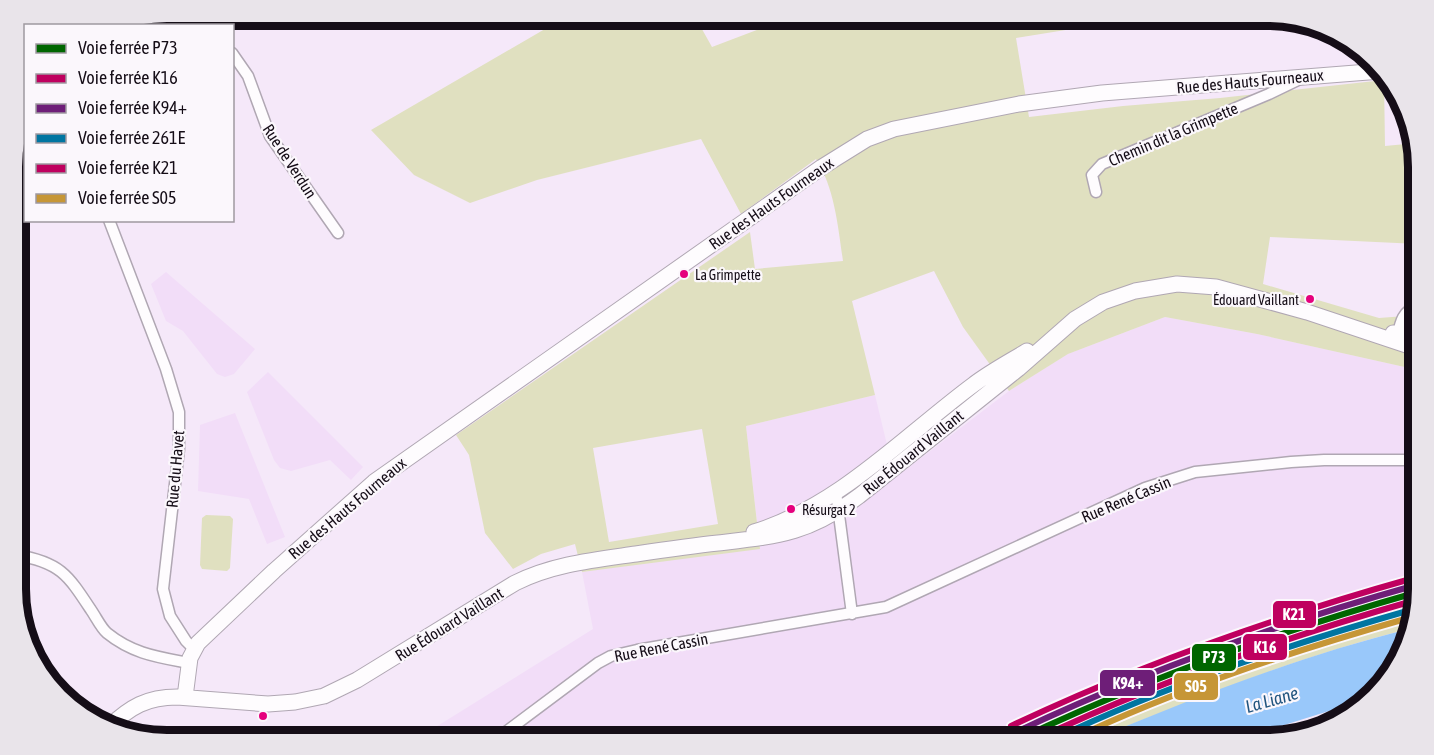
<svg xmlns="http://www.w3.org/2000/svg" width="1434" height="755" font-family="'Asap Condensed',sans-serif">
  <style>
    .built { fill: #f2ddf8 }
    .green { fill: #e0e0c0; fill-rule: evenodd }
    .water { fill: #99c8fa }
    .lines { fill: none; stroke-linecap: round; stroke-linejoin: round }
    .street-casing { stroke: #b0a7b3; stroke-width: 13 }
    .secondary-casing { stroke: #b0a7b3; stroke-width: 17 }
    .street { stroke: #fefcfe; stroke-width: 10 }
    .secondary { stroke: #fefcfe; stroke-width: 15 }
    .rail-1-casing { stroke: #fbf7fc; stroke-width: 10 }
    .rail-2-casing { stroke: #fbf7fc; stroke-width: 10 }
    .rail-3-casing { stroke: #fbf7fc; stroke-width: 10 }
    .rail-4-casing { stroke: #fbf7fc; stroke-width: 10 }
    .rail-5-casing { stroke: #fbf7fc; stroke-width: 10 }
    .rail-6-casing { stroke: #fbf7fc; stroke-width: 10 }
    .rail-1 { stroke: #060; stroke-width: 6 }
    .rail-2 { stroke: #bf005f; stroke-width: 6 }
    .rail-3 { stroke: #6e1e78; stroke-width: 6 }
    .rail-4 { stroke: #0075a1; stroke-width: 6 }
    .rail-5 { stroke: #bf005f; stroke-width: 6 }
    .rail-6 { stroke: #c69636; stroke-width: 6 }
    .bus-dot { fill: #e5007d; stroke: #fbf7fc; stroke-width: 2 }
    .labels { text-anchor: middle; stroke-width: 4.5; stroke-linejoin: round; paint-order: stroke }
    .bus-label { font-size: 14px; fill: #150d17; stroke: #fbf7fc; text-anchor: start }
    .street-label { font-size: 16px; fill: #150d17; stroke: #fbf7fc }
    .water-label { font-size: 18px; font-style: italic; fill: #22557f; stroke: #fbf7fc }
    .rim { fill: none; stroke: #150d17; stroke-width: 8 }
    .line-badge { stroke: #fbf7fc; stroke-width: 2 }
    .badge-label { font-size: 16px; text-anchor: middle; font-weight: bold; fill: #fff }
  </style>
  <rect width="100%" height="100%" fill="#f5e8f9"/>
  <!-- built -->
  <path class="built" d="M166 272 255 349 234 374 225 377 217 374 183 331 166 321 151 284Z
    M1165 317 1257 334 1418 370 1419 589 1411 622 1336 642 1215 681 1080 740H415L593 629 582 572 760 548 746 426 875 395 895 478 1009 391 1068 354Z
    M268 372 363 467 351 480 330 460 291 471 280 468 274 460 247 392Z
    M235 413 285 537 267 544 249 499 198 491 200 425Z"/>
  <!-- green -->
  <path class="green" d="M569 15H694L712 47 796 15H1142L1140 18 1016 38 1029 117 1123 106 1220 98 1384 80 1385 146 1416 143 1418 147V244L1270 237 1263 284 1379 318 1418 315V370L1257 334 1165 317 1068 354 1009 391 963 327 934 271 852 301 875 395 746 426 760 549 582 572 575 544 541 554 513 569 485 533 469 455 456 435 750 232 755 269 843 261C838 227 835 189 816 159L741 214 701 139 537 180 470 203 414 175 371 130ZM702 429 718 524 609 542 593 448Z
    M206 515 230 516 233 519 230 568 227 571 202 569 200 565 202 518Z
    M1411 622 1409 629C1300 656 1197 698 1092 740H1080L1215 681 1336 642Z"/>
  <!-- water -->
  <path class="water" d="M1409 629 1403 656 1364 700 1237 740H1092C1196 697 1300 656 1409 629Z"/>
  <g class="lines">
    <defs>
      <path id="street" d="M206 15 214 26
        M232 53 248 76 270 136 338 233
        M1096 192 1092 175 1102 164 1269 94 1298 80
        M109 220 166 369 179 412V449L163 589 170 616 186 641 194 649
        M1397 338C1400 324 1402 310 1418 306
        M836 492 852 614
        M16 555C60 562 68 575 91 610 96 617 101 628 107 633 133 654 158 657 189 663
        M495 740 598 663 611 656 637 650 886 607 1145 488 1195 472 1291 462 1324 460H1419"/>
      <path id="secondary" d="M1393 333 1418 337
        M754 532C839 506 903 437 973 385 990 372 1009 362 1027 351
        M185 697 190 658 198 643 274 571 374 482 822 167 867 139 894 129 1019 104 1102 93 1381 71
        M109 727C130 707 147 697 177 697L268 704 295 702 324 696 357 680 515 583C553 564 594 560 636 554 663 550 690 546 718 543 779 536 808 534 859 496L1018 369 1075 319 1103 302 1135 291 1177 284 1216 287 1307 312 1418 349"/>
    </defs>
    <!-- street casing -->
    <use href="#street" class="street-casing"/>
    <!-- secondary casing -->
    <use href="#secondary" class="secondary-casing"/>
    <!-- street -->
    <use href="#street" class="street"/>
    <!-- secondary -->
    <use href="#secondary" class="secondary"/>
    <defs>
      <path id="rail-1" d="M1017 740C1147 678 1280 631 1418 592"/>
      <path id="rail-2" d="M1035 740C1158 681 1286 637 1416 600"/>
      <path id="rail-3" d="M1014 733C1144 671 1278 624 1416 585"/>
      <path id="rail-4" d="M1052 740C1169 684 1291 644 1414 609"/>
      <path id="rail-5" d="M1011 726C1141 664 1275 617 1414 578"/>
      <path id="rail-6" d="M1070 740C1179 688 1296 650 1412 617"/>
    </defs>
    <!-- rail-1 casing -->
    <use href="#rail-1" class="rail-1-casing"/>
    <!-- rail-2 casing -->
    <use href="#rail-2" class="rail-2-casing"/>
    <!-- rail-3 casing -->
    <use href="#rail-3" class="rail-3-casing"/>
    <!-- rail-4 casing -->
    <use href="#rail-4" class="rail-4-casing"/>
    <!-- rail-5 casing -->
    <use href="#rail-5" class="rail-5-casing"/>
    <!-- rail-6 casing -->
    <use href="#rail-6" class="rail-6-casing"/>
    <!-- rail-1 -->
    <use href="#rail-1" class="rail-1"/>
    <!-- rail-2 -->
    <use href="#rail-2" class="rail-2"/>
    <!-- rail-3 -->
    <use href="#rail-3" class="rail-3"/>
    <!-- rail-4 -->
    <use href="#rail-4" class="rail-4"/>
    <!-- rail-5 -->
    <use href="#rail-5" class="rail-5"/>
    <!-- rail-6 -->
    <use href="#rail-6" class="rail-6"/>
  </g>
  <!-- markers -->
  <g class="bus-dot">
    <circle cx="684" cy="274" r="5"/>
    <circle cx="1310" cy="299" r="5"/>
    <circle cx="791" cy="509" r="5"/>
    <circle cx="263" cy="716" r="5"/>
  </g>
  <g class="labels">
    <!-- bus labels -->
    <g class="bus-label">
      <text x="695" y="280">La Grimpette</text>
      <text x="1299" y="305" text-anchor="end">Édouard Vaillant</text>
      <text x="802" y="515">Résurgat 2</text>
    </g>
    <!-- street labels -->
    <g class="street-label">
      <text transform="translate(1250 81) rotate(-5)" y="6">Rue des Hauts Fourneaux</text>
      <text transform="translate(1173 134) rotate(-23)" y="6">Chemin dit la Grimpette</text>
      <text transform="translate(290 161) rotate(57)" y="6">Rue de Verdun</text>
      <text transform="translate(771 203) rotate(-35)" y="6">Rue des Hauts Fourneaux</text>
      <text transform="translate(913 452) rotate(-39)" y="6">Rue Édouard Vaillant</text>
      <text transform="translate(175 469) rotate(-85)" y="6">Rue du Havet</text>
      <text transform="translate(1126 499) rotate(-23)" y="6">Rue René Cassin</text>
      <text transform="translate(347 508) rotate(-40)" y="6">Rue des Hauts Fourneaux</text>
      <text transform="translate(449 624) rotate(-32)" y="6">Rue Édouard Vaillant</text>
      <text transform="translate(661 647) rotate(-11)" y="6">Rue René Cassin</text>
    </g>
    <!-- water labels -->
    <g class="water-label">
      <text transform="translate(1272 700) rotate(-16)" y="6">La Liane</text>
    </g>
  </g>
  <!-- crop -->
  <path d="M0 0H1434V755H0ZM167 26H1267A141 141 0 0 1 1408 167V589A141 141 0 0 1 1267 730H167A141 141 0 0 1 26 589V167A141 141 0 0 1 167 26Z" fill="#e9e4ea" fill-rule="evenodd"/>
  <path class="rim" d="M167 26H1267A141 141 0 0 1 1408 167V589A141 141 0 0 1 1267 730H167A141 141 0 0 1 26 589V167A141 141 0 0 1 167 26Z"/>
  <g class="line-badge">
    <rect x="1272" y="600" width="45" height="29" rx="6" fill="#bf005f"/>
    <rect x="1242" y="633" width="46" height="28" rx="6" fill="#bf005f"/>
    <rect x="1191" y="643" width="46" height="29" rx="6" fill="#060"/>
    <rect x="1099" y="669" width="57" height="28" rx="6" fill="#6e1e78"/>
    <rect x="1173" y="672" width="46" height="29" rx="6" fill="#c69636"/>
  </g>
  <g class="badge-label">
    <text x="1294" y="620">K21</text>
    <text x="1265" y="653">K16</text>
    <text x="1214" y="663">P73</text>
    <text x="1128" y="689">K94+</text>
    <text x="1196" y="692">S05</text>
  </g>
  <!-- legend -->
  <rect x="24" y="24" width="210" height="198" fill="#fbf7fc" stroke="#9f99a0" stroke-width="1.5"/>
  <rect x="36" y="44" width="30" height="9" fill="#006600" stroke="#9f99a0" stroke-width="1.5"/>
  <text x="78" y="54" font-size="18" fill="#150d17">Voie ferrée P73</text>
  <rect x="36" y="74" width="30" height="9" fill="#bf005f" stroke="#9f99a0" stroke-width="1.5"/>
  <text x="78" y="84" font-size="18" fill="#150d17">Voie ferrée K16</text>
  <rect x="36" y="104" width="30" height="9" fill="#6e1e78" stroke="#9f99a0" stroke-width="1.5"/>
  <text x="78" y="114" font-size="18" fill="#150d17">Voie ferrée K94+</text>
  <rect x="36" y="134" width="30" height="9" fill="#0075a1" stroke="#9f99a0" stroke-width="1.5"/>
  <text x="78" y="144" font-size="18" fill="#150d17">Voie ferrée 261E</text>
  <rect x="36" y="164" width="30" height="9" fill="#bf005f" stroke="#9f99a0" stroke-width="1.5"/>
  <text x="78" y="174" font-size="18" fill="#150d17">Voie ferrée K21</text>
  <rect x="36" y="194" width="30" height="9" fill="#c69636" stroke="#9f99a0" stroke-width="1.5"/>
  <text x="78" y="204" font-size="18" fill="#150d17">Voie ferrée S05</text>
</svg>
